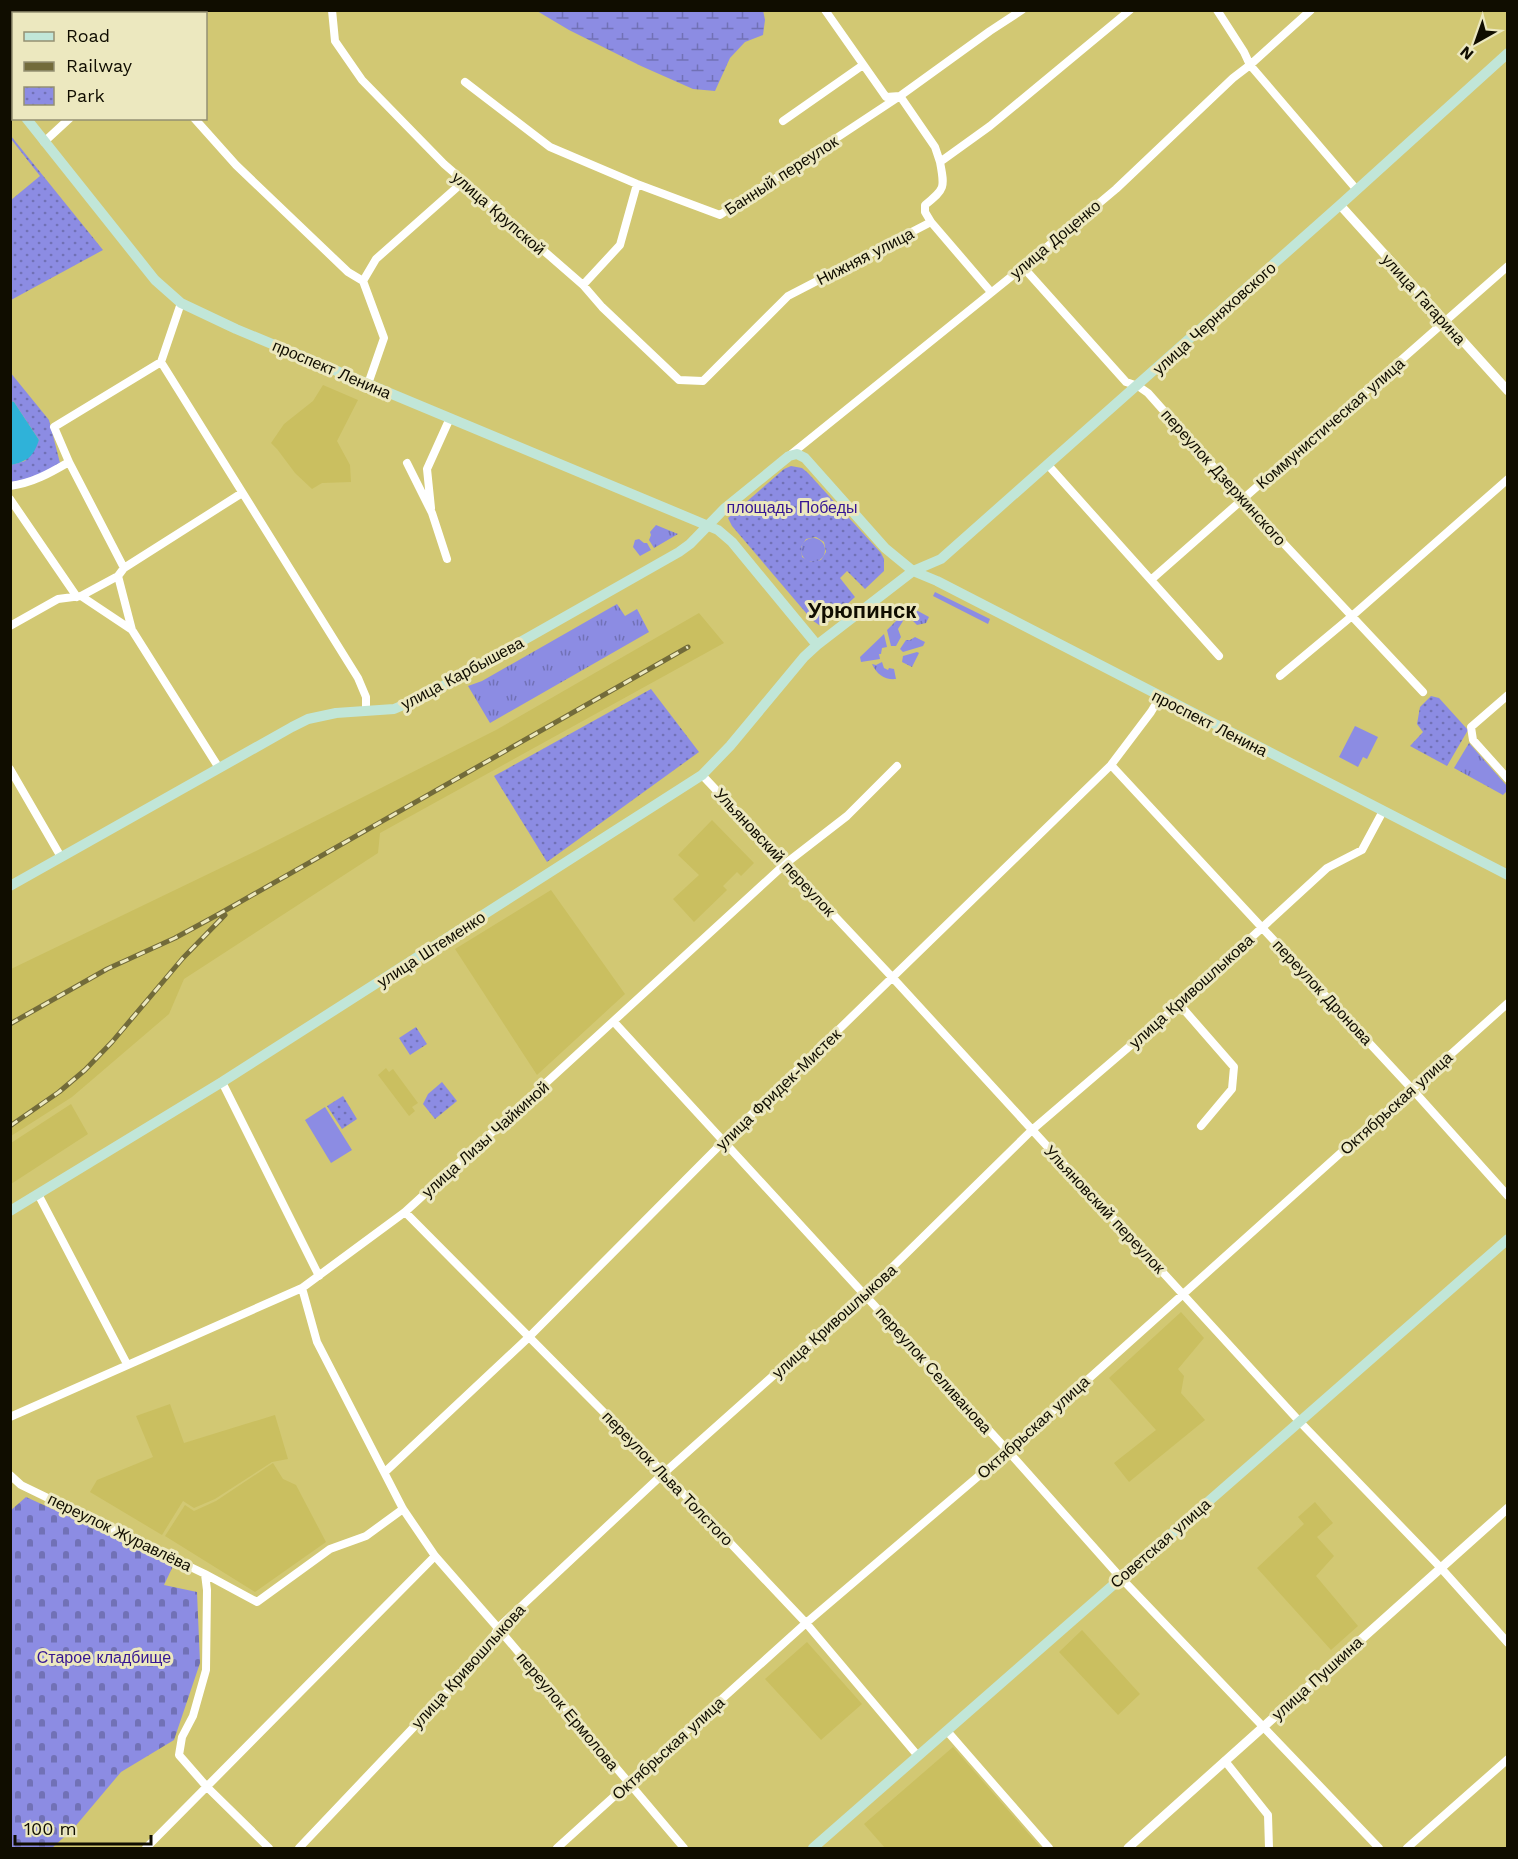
<svg xmlns="http://www.w3.org/2000/svg" width="1518" height="1859" font-family="'Work Sans',sans-serif">
  <style>
    .built { fill: #cabf60 }
    .grass { fill: url(#grass-tufts) }
    .wetland { fill: url(#wetland-marsh) }
    .cemetery { fill: url(#cemetery-stones) }
    .park { fill: url(#park-dots); fill-rule: evenodd }
    .garden { fill: #8c8ce3 }
    .water { fill: #2fb2d9 }
    .lines { fill: none; stroke-linecap: round; stroke-linejoin: round }
    .minor { stroke: #fff; stroke-width: 8 }
    .tertiary { stroke: #fff; stroke-width: 9 }
    .secondary { stroke: #c1e6d8; stroke-width: 10 }
    .rail-casing { stroke: #726b3a; stroke-width: 5 }
    .rail { stroke: #ece8bf; stroke-width: 3; stroke-dasharray: 9; stroke-linecap: butt }
    .labels { text-anchor: middle; stroke-width: 6; stroke-linejoin: round; paint-order: stroke }
    .street-label { font-size: 16px; fill: #100d00; stroke: #ece8bf }
    .park-label { font-size: 16px; fill: #351692; stroke: #ece8bf }
    .district-label { font-size: 22px; font-weight: bold; fill: #100d00; stroke: #ece8bf }
  </style>
  <defs>
    <pattern id="grass-tufts" width="24" height="20" patternUnits="userSpaceOnUse" patternTransform="scale(1.5)"><rect width="24" height="20" fill="#8c8ce3"/><path d="M3 7l-1-3M5 7V3M7 7l1-3M15 17l-1-3M17 17v-4M19 17l1-3" fill="none" stroke="#7171b6"/></pattern>
    <pattern id="wetland-marsh" width="20" height="14" patternUnits="userSpaceOnUse" patternTransform="scale(1.5)"><rect width="20" height="14" fill="#8c8ce3"/><path d="M1 5h8M5 5V1M11 12h8M15 12V8" fill="none" stroke="#7171b6"/></pattern>
    <pattern id="cemetery-stones" width="16" height="16" patternUnits="userSpaceOnUse" patternTransform="scale(1.5)"><rect width="16" height="16" fill="#8c8ce3"/><path d="M2 7V4a2 2 0 0 1 4 0v3zM10 15v-3a2 2 0 0 1 4 0v3z" fill="#7171b6"/></pattern>
    <pattern id="park-dots" width="8" height="8" patternUnits="userSpaceOnUse" patternTransform="scale(1.5)"><rect width="8" height="8" fill="#8c8ce3"/><path d="M2 2h.1M6 6h.1" fill="none" stroke="#7171b6" stroke-width="1.8" stroke-linecap="round"/></pattern>
  </defs>
  <rect width="100%" height="100%" fill="#d2c873"/>
  <!-- built -->
  <path class="built" d="M323 385 358 400 337 441 350 465 351 482 322 483 312 489 295 473 277 449 271 443 284 424 313 401Z
    M699 613 724 643 380 833 378 853 184 979 169 1014 72 1097 11 1136V969L258 850 496 730Z
    M712 820 754 863 741 876 737 872 723 886 727 890 694 922 673 899 699 875 678 855Z
    M551 890 625 994 537 1075 455 949Z
    M386 1068 389 1072 393 1069 418 1103 412 1107 415 1111 409 1116 378 1075Z
    M71 1104 88 1134 11 1184V1143Z
    M1181 1312 1204 1338 1178 1369 1184 1376 1181 1393 1205 1420 1129 1482 1114 1463 1156 1430 1109 1378Z
    M170 1404 184 1443 275 1415 288 1459 272 1462 215 1499 194 1508 183 1501 162 1535 90 1492 97 1480 153 1457 136 1416Z
    M273 1463 283 1479 296 1485 326 1542 255 1592 165 1536 185 1505 194 1511 216 1501Z
    M1315 1502 1333 1523 1317 1537 1334 1556 1316 1576 1358 1626 1331 1650 1257 1568 1304 1524 1298 1517Z
    M1082 1630 1140 1694 1118 1715 1059 1652Z
    M807 1642 862 1704 821 1740 765 1679Z
    M953 1747 1041 1848H885L864 1824Z"/>
  <!-- grass -->
  <path class="grass" d="M656 525 678 534 654 548 649 540 651 535 650 532Z
    M801 550a12 12 0 1 1 24 0a12 12 0 1 1-24 0Z
    M639 539 644 543H647L651 550 640 556 633 547 635 540Z
    M935 592 990 619 988 624 933 596Z
    M617 604 625 616 637 609 649 632 490 723 468 686 482 681Z
    M911 610 918 611 929 617 926 623 917 625 913 621 907 620 906 613Z
    M902 615 903 621 898 629 901 637 896 646H891L887 630Z
    M884 634 887 647 882 648 881 654H879L880 659 861 662 860 657Z
    M915 637 925 642 923 646 903 652 900 649 906 640H910Z
    M917 652 919 653 912 667 902 662 903 656Z
    M882 662 884 668 888 670 889 668 894 669 896 679C885 680 877 675 872 664L876 665Z
    M1469 743 1507 786V791L1503 795 1454 768Z"/>
  <!-- wetland -->
  <path class="wetland" d="M763 10 765 20 763 35 745 42 730 58 715 91 693 89 641 66 569 30 537 11Z"/>
  <!-- cemetery -->
  <path class="cemetery" d="M26 1497 174 1564 164 1585 197 1592 200 1663 174 1740 121 1772 73 1829 52 1848H11L10 1511Z"/>
  <!-- park -->
  <path class="park" d="M11 136 103 250 11 300V200L40 176 11 139Z
    M10 372 49 420 60 463C44 473 29 480 11 482V465L25 461 39 440 14 402 11 401Z
    M791 466 802 468 808 473 881 553 884 559V571L865 589 847 571 840 578 855 597 826 624 819 625 812 620 732 526 728 518 784 469ZM816 537 824 542 826 552 821 560 811 562 802 557 801 547 806 539Z
    M651 689 699 752 547 862 494 776Z
    M1431 696 1439 698 1468 730 1447 766 1410 746 1423 732 1417 724 1420 707Z
    M416 1027 427 1044 410 1055 399 1038Z
    M442 1082 457 1101 435 1119 423 1104 428 1094Z
    M343 1096 357 1119 342 1129 327 1106Z"/>
  <!-- garden -->
  <path class="garden" d="M1355 726 1378 737 1367 759 1363 757 1358 767 1339 757Z
    M325 1107 352 1150 331 1163 305 1120Z"/>
  <!-- water -->
  <path class="water" d="M11 401 14 402 39 440C33 457 28 461 11 465Z"/>
  <g class="lines">
    <!-- minor -->
    <path class="minor" d="M94 10 97 14
      M155 10 158 14
      M332 10 335 41 362 80 444 164 583 285 602 307 679 380 703 381 788 296 931 222 925 212V205C945 189 945 188 940 162L990 126 1130 10
      M825 10 886 97 900 96 935 147 940 162
      M1217 10 1244 52 1250 65 1357 190
      M465 82 550 147 637 184 720 215 900 96 990 31 1022 10
      M194 118 236 165 348 272 363 281
      M783 121 863 65
      M44 142 70 118
      M931 222 991 292
      M1023 267 1126 382 1138 386 1148 393 1242 499 1423 692
      M363 281 376 259 463 182
      M363 281 384 338 368 384
      M583 285 620 245 637 184
      M181 303 161 362 358 678 366 697V711
      M790 455 1023 267 1116 189 1233 78 1250 65 1311 10
      M69 462 124 568
      M407 463 432 513 447 559
      M1048 465 1219 656
      M10 486C33 483 50 473 69 462L54 427 161 362
      M10 499 77 597
      M431 508 427 469 450 418
      M118 576 132 630
      M1152 579 1508 266
      M81 596 132 630 219 768
      M10 626 58 599 81 596 118 576 124 568 242 493
      M1280 676 1352 616 1508 479
      M1508 695 1471 727 1473 740 1508 779
      M1111 765 1412 1089 1508 1196
      M10 769 61 857
      M702 775 892 977 1299 1421 1440 1567 1508 1643
      M1179 1004 1234 1067 1232 1089 1201 1126
      M614 1022 1008 1451 1121 1578 1379 1848
      M222 1082 319 1276
      M38 1194 127 1364
      M405 1212 664 1473 806 1623 918 1756
      M302 1288 317 1342 403 1509 435 1556 498 1628 684 1848
      M10 1417 302 1288 405 1212 785 864 847 816 897 766
      M385 1472 529 1337 724 1141 1111 765 1151 712 1160 697
      M10 1475 21 1485 205 1574 207 1590 206 1670 193 1716 182 1737 179 1755 207 1787 269 1848
      M205 1574 257 1602 330 1549 366 1536 403 1509
      M947 1731 1049 1848
      M1225 1761 1268 1815 1269 1848
      M146 1848 435 1556
      M299 1848 486 1651 498 1628 664 1473 865 1294 1032 1130 1179 1004 1327 868 1362 850 1383 811
      M557 1848 806 1623 1008 1451 1508 1003
      M1407 1848 1508 1759"/>
    <!-- tertiary -->
    <path class="tertiary" d="M1340 205 1508 391
      M1128 1848 1508 1508"/>
    <!-- secondary -->
    <path class="secondary" d="M10 99 14 103
      M26 118 155 280 181 303 236 329 718 530 732 542 817 645
      M10 886 292 727 308 719 336 713 394 709 427 695 679 552 690 544 724 509 789 456 797 454 805 458 885 548 913 571 937 581 1508 875
      M10 1211 222 1082 702 775 730 746 804 657 817 645 913 571 941 559 1340 205 1508 53
      M813 1848 1508 1239"/>
    <defs>
      <path id="rail" d="M10 1024 107 969 175 938 219 914 688 647
        M10 1126 59 1092 85 1070 112 1042 183 958 225 915"/>
    </defs>
    <!-- rail casing -->
    <use href="#rail" class="rail-casing"/>
    <!-- rail -->
    <use href="#rail" class="rail"/>
  </g>
  <g class="labels">
    <!-- street labels -->
    <g class="street-label">
      <text transform="translate(781 175) rotate(-33)" y="6">Банный переулок</text>
      <text transform="translate(499 213) rotate(41)" y="6">улица Крупской</text>
      <text transform="translate(1055 239) rotate(-40)" y="6">улица Доценко</text>
      <text transform="translate(865 256) rotate(-27)" y="6">Нижняя улица</text>
      <text transform="translate(1424 299) rotate(48)" y="6">улица Гагарина</text>
      <text transform="translate(1214 318) rotate(-42)" y="6">улица Черняховского</text>
      <text transform="translate(332 369) rotate(23)" y="6">проспект Ленина</text>
      <text transform="translate(1330 423) rotate(-41)" y="6">Коммунистическая улица</text>
      <text transform="translate(1224 477) rotate(48)" y="6">переулок Дзержинского</text>
      <text transform="translate(462 673) rotate(-28)" y="6">улица Карбышева</text>
      <text transform="translate(1210 723) rotate(27)" y="6">проспект Ленина</text>
      <text transform="translate(775 852) rotate(47)" y="6">Ульяновский переулок</text>
      <text transform="translate(431 949) rotate(-33)" y="6">улица Штеменко</text>
      <text transform="translate(1191 991) rotate(-42)" y="6">улица Кривошлыкова</text>
      <text transform="translate(1323 992) rotate(47)" y="6">переулок Дронова</text>
      <text transform="translate(778 1089) rotate(-44)" y="6">улица Фридек-Мистек</text>
      <text transform="translate(1396 1103) rotate(-42)" y="6">Октябрьская улица</text>
      <text transform="translate(485 1139) rotate(-42)" y="6">улица Лизы Чайкиной</text>
      <text transform="translate(1105 1209) rotate(47)" y="6">Ульяновский переулок</text>
      <text transform="translate(834 1321) rotate(-42)" y="6">улица Кривошлыкова</text>
      <text transform="translate(934 1370) rotate(48)" y="6">переулок Селиванова</text>
      <text transform="translate(1033 1427) rotate(-42)" y="6">Октябрьская улица</text>
      <text transform="translate(668 1478) rotate(46)" y="6">переулок Льва Толстого</text>
      <text transform="translate(120 1532) rotate(26)" y="6">переулок Журавлёва</text>
      <text transform="translate(1160 1543) rotate(-41)" y="6">Советская улица</text>
      <text transform="translate(468 1666) rotate(-48)" y="6">улица Кривошлыкова</text>
      <text transform="translate(1317 1678) rotate(-42)" y="6">улица Пушкина</text>
      <text transform="translate(568 1711) rotate(50)" y="6">переулок Ермолова</text>
      <text transform="translate(668 1748) rotate(-42)" y="6">Октябрьская улица</text>
    </g>
    <!-- park labels -->
    <g class="park-label">
      <text x="792" y="513">площадь Победы</text>
      <text x="104" y="1663">Старое кладбище</text>
    </g>
    <!-- district labels -->
    <g class="district-label">
      <text x="862" y="618">Урюпинск</text>
    </g>
  </g>
  <!-- border -->
  <rect width="1518" height="1859" fill="none" stroke="#100d00" stroke-width="24"/>
  <!-- legend -->
  <rect x="12" y="12" width="195" height="108" fill="#ece8bf" stroke="#949073" stroke-width="1.5"/>
  <rect x="24" y="32" width="30" height="9" fill="#c1e6d8" stroke="#949073" stroke-width="1.5"/>
  <text x="66" y="42" font-size="18" fill="#100d00">Road</text>
  <rect x="24" y="62" width="30" height="9" fill="#726b3a" stroke="#949073" stroke-width="1.5"/>
  <text x="66" y="72" font-size="18" fill="#100d00">Railway</text>
  <rect x="24" y="87" width="30" height="18" fill="url(#park-dots)" stroke="#949073" stroke-width="1.5"/>
  <text x="66" y="102" font-size="18" fill="#100d00">Park</text>
  <!-- north arrow -->
  <g transform="translate(1476 42) rotate(220)" stroke="#ece8bf" stroke-width="4.5" paint-order="stroke">
  <path d="M0-4.5L10 22L0 15L-10 22Z" fill="#100d00"/>
  <text y="-9" font-size="16" font-weight="bold" text-anchor="middle" fill="#100d00">N</text>
  </g>
  <!-- scale -->
  <path d="M15 1835v9h136v-9" fill="none" stroke="#100d00" stroke-width="3"/>
  <text x="24" y="1835" font-size="18" fill="#100d00" stroke="#ece8bf" stroke-width="4.5" paint-order="stroke">100 m</text>
</svg>
